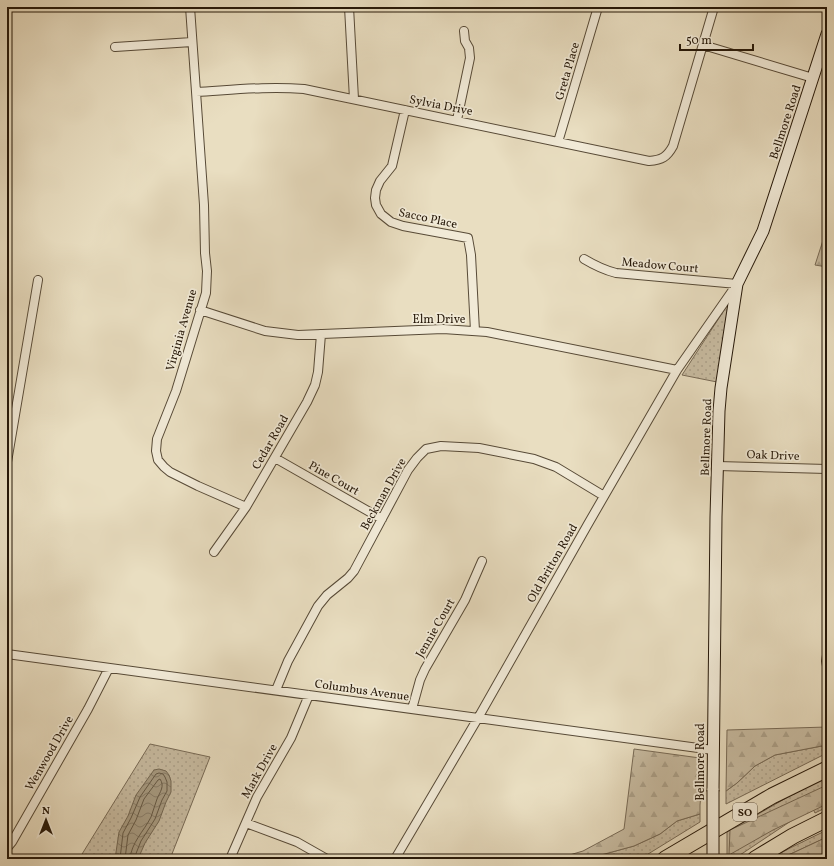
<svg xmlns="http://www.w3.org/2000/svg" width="834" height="866" font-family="Vollkorn,serif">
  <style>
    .grass { fill: url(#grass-dots); stroke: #776a56 }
    .forest { fill: url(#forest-firs); stroke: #776a56 }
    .water { fill: url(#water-waves); stroke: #736752 }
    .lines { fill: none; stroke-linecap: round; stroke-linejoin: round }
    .shore { stroke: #665a46; stroke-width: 1 }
    .minor-casing { stroke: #574a37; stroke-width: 10 }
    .secondary-casing { stroke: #261809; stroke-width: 13 }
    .motorway-casing { stroke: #261809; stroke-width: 17 }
    .minor { stroke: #f1ead7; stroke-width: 8 }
    .secondary { stroke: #f1ead7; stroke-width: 11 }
    .motorway { stroke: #e9dec1; stroke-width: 15 }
    .secondary-bridge-casing { stroke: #261809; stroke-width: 13; stroke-linecap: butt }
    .secondary-bridge { stroke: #f1ead7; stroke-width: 11 }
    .labels { text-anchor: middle; stroke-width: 3.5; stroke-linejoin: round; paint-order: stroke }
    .shield { fill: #f1ead7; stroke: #635747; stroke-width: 1 }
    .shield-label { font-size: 11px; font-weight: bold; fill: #261809 }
    .street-label { font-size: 12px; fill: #261809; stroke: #f1ead7 }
  </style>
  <defs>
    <pattern id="grass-dots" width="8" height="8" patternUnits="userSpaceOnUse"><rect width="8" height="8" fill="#c8bca2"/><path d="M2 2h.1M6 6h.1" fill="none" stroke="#aca18a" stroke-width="1.8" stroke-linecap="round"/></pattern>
    <pattern id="forest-firs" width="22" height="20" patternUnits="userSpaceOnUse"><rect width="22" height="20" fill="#c8bca2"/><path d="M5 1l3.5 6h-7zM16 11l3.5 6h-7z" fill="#aca18a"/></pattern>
    <pattern id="water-waves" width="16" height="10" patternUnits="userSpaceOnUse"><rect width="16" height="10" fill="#a79b82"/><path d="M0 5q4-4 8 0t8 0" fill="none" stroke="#887d69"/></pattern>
  </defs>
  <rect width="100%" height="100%" fill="#e9dec1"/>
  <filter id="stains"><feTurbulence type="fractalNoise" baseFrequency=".005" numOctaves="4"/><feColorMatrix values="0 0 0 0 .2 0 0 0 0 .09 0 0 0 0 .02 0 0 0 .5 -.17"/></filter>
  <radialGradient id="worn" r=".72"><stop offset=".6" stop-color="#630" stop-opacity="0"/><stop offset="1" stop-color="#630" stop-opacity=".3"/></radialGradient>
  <!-- grass -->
  <path class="grass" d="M732 298 717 382 682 375Z
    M150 744 210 757 170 859H79Z
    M827 745V753L726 804V791L737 783 755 766 775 755Z
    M827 777V807L815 813 812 807 734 859H727V832L807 786Z
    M700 814V822L640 859H593L601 855 634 846 660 834 677 821Z
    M827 830V837L780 859H770L790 848Z"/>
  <!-- forest -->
  <path class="forest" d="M827 228V267L815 265Z
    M827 727V745L775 755 755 766 737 783 726 791 727 730Z
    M634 749 700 758 703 768 700 805V814L677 821 660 834 634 846 601 855 593 859H556L583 851 624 829Z
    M827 785V804L773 830 729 855 730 830Z
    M827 837V859H780Z"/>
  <!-- water -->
  <path class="water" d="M159 769 166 771 169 775 171 781V792L166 802 159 821 145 843 138 859H115L119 832 128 816 136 795 154 770Z"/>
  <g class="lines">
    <!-- shore -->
    <path class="shore" d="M120 859 123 833 131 818 140 797 156 774 159 773 163 774 165 777 167 782V791L162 800 155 819 141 841 135 856V859
      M125 859 128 835 136 820 144 799 158 780 160 779C165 786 160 792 157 799 155 805 153 811 151 817 144 831 131 843 130 859"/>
    <defs>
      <path id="minor" d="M190 7 204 205 205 253 207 271 206 293 176 391 157 439 156 451 158 460 164 467 170 472 198 486 246 507
        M349 7 354 99
        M703 45 813 78
        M115 47 192 42
        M196 92C232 90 268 86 304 89L649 161C662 160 667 157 673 146L714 7
        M405 110 392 166 380 181 376 190 375 198 376 205 381 214 391 222 403 226 468 238 471 255 475 331
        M457 120 470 58 469 48 465 41 464 31
        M558 142 598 7
        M200 310 265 331 298 335 443 329 487 332 677 370
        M275 458 382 519
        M7 462 38 280
        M718 466 827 469
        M214 552 246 507 307 402 315 385 318 372 321 334
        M7 654 713 750
        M827 655 826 661 827 666
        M276 690 288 661 318 606 327 595 348 578 354 571 408 470 417 458 426 449 441 446 479 448 534 459 556 467 604 496
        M412 709 420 680 425 669 465 600 482 561
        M246 823 297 842 327 859
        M7 848 12 842 88 709 109 668
        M230 859 257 797 291 738 309 695
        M395 859 478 718 588 524 677 370 737 284 616 273C604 270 594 265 584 259"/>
      <path id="secondary" d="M713 790 716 517 719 411 721 388 737 284 763 231 827 34"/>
      <path id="motorway" d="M665 859 772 796 827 769
        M755 859 793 836 827 819"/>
    </defs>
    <!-- minor casing -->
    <use href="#minor" class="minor-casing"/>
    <!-- secondary casing -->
    <use href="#secondary" class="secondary-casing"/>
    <!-- motorway casing -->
    <use href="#motorway" class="motorway-casing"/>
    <!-- minor -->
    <use href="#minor" class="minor"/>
    <!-- secondary -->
    <use href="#secondary" class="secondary"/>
    <!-- motorway -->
    <use href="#motorway" class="motorway"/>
    <defs>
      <path id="secondary-bridge" d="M713 790V859"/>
    </defs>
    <!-- secondary-bridge casing -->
    <use href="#secondary-bridge" class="secondary-bridge-casing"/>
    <!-- secondary-bridge -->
    <use href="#secondary-bridge" class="secondary-bridge"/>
  </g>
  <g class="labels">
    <!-- shield labels -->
    <rect class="shield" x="733" y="803" width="24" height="18" rx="3"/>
    <g class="shield-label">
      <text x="745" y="816">SO</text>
    </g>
    <!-- street labels -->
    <g class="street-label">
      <text transform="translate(567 71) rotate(-74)" y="4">Greta Place</text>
      <text transform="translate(441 105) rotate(11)" y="4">Sylvia Drive</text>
      <text transform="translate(785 122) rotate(-72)" y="4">Bellmore Road</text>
      <text transform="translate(428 218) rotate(12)" y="4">Sacco Place</text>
      <text transform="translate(660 265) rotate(5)" y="4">Meadow Court</text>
      <text x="439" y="323">Elm Drive</text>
      <text transform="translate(181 330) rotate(-74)" y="4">Virginia Avenue</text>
      <text transform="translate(706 437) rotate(-88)" y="4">Bellmore Road</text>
      <text transform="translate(270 442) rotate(-60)" y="4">Cedar Road</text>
      <text transform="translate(773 455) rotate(2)" y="4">Oak Drive</text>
      <text transform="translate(334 478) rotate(30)" y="4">Pine Court</text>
      <text transform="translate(383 494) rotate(-61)" y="4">Beckman Drive</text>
      <text transform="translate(552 563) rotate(-60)" y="4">Old Britton Road</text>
      <text transform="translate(435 628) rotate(-60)" y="4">Jennie Court</text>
      <text transform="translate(362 690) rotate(8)" y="4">Columbus Avenue</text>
      <text transform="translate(49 753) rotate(-60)" y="4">Wenwood Drive</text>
      <text transform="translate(700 762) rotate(-90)" y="4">Bellmore Road</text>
      <text transform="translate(259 771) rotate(-61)" y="4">Mark Drive</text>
    </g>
  </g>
  <!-- margin -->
  <rect width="834" height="866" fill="none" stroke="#e9dec1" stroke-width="24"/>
  <rect x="8" y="8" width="818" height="850" fill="none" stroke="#261809" stroke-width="2"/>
  <rect x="12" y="12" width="810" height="842" fill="none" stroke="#261809"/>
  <!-- north arrow -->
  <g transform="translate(46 820)" stroke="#f1ead7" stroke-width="3" paint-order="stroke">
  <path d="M0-3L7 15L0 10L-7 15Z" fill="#261809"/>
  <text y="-6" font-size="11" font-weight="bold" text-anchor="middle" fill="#261809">N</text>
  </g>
  <!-- scale -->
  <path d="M680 44v6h73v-6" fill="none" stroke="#261809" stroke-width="2"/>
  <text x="686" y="44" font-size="12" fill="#261809" stroke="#f1ead7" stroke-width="3" paint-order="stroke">50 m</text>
  <rect width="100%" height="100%" filter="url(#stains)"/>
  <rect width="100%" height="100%" fill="url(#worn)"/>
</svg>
